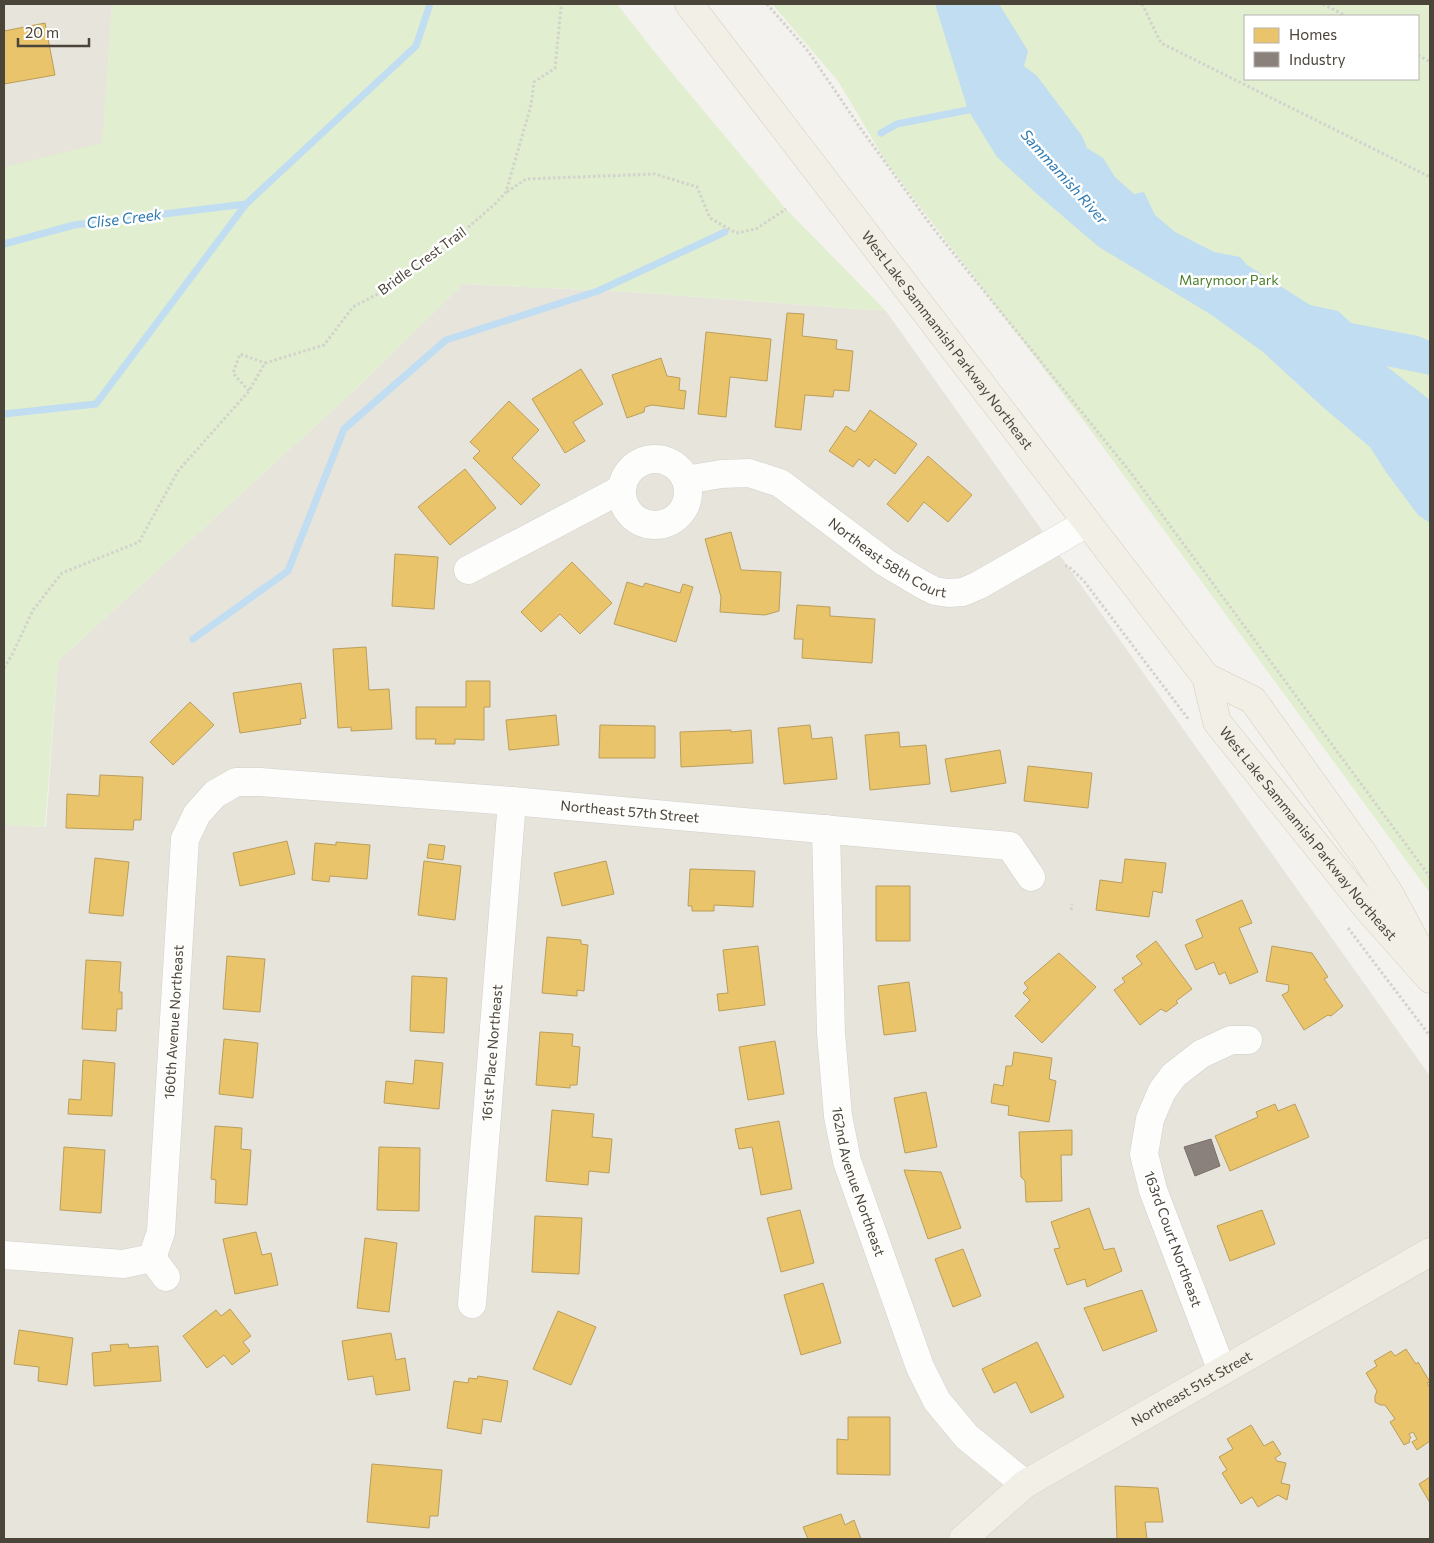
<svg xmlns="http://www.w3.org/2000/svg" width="1434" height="1543" font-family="Commissioner,sans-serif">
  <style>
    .residential { fill: #e7e4dc }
    .green { fill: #e1eecf; fill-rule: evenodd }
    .water { fill: #c0ddf1 }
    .homes { fill: #e9c46a; stroke: #ba9e5b }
    .industry { fill: #8a817c; stroke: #776f68 }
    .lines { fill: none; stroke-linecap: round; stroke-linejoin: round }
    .stream { stroke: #c0ddf1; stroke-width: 7 }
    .minor-casing { stroke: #d2d0cb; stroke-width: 29 }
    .major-casing { stroke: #d6cebb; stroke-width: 29 }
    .path { stroke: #d3d2cc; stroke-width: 3; stroke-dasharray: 2.5 2.5; stroke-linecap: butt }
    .minor { stroke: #fdfdfc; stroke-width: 28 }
    .major { stroke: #f2efe6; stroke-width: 28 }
    .labels { text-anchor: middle; stroke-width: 5; stroke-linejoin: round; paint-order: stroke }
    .street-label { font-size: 14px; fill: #4b4439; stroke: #fff }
    .park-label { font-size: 14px; fill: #4a7f2a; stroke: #fff }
    .water-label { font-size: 15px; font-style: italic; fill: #2e7ab2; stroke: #fff }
  </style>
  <rect width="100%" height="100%" fill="#f4f2ee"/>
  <!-- residential -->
  <path class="residential" d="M4 4H112L103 143 4 168Z
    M463 284 631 292 886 311 1430 1076V1539H4V825L46 827 58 661 358 387Z"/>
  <!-- green -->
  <path class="green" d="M112 4H617L657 55 786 209 886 311 631 292 463 284 358 387 58 661 45 827 4 825V167L102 143Z
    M772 4H1430V893L1089 428 886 162 838 81ZM1245 16H1418V79H1245Z"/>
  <!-- water -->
  <path class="water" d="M935 4H999L1028 51 1024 66 1037 76 1082 136 1087 148 1103 158 1115 177 1134 194 1144 192 1155 215 1175 232 1214 252 1240 257 1247 265 1310 305 1338 311 1351 323 1418 336 1430 341V375L1386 366 1430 400V523L1418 515 1386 472 1370 447 1325 409 1263 352 1210 314 1099 247 1038 195 997 157 968 110Z"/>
  <!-- homes -->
  <path class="homes" d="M45 23 55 75 4 84V31Z
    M787 313 804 314 802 336 837 340 836 349 853 351 849 391 834 390 833 397 805 395 801 430 775 427Z
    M706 332 771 339 767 381 730 377 726 417 698 414Z
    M661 358 667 376 680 378 679 390 686 391 684 409 652 405 645 407 644 412 627 418 612 375Z
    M581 369 603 404 573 422 585 441 565 453 532 399Z
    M509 401 539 430 512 458 540 485 521 505 473 458 480 451 470 442Z
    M870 410 917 444 895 474 875 459 869 467 859 459 853 467 829 451 846 426 855 432Z
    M928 456 972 495 948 522 924 502 908 522 887 504Z
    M465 469 496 508 450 545 418 507Z
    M731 532 741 570 781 572 779 611 765 615 720 612 721 597 705 539Z
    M395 554 438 557 434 609 392 606Z
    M572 562 612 603 580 634 560 614 541 632 521 612Z
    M627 582 643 587 645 583 680 593 683 584 693 587 676 642 614 624Z
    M797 605 830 607V616L875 619 872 663 802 658 803 639H794Z
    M366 647 369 690 389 689 392 729 351 731V727L338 728 333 649Z
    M466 681H490V707H484V740L455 739V744H435L436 739H416V707H466Z
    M301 683 306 718 300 719 301 724 240 733 233 693Z
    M190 702 214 725 173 765 150 742Z
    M556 715 559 745 509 750 506 720Z
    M600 725 655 726V758H599Z
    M810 725 812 739 832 737 837 779 784 784 778 728Z
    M731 730V732L751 730 753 763 681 767 680 732Z
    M899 732 900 747 926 745 930 784 870 790 865 735Z
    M1000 750 1006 783 951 792 945 759Z
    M1028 766 1092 773 1088 808 1024 801Z
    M100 775 143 777 141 820H134L133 830 66 828 67 794 99 796Z
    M287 841 295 874 240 886 233 853Z
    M336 842 370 845 367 879 330 876 329 882 312 880 315 843 336 845Z
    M429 844 445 846 443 860 427 858Z
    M95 858 129 862 123 916 89 913Z
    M1125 859 1166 863 1162 893 1153 891 1149 917 1096 910 1100 880 1122 883Z
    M424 861 461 866 455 920 418 915Z
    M606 861 614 894 562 906 554 873Z
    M690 869 755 871 753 907 714 905V911H692V906H688Z
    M876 886H910V941H876Z
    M1242 900 1252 923 1239 928 1258 972 1230 984 1225 972 1219 975 1214 962 1196 970 1185 945 1203 937 1196 920Z
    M547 937 581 940V944L588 945 584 991 577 990V996L542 993Z
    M1156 941 1192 989 1176 1001 1178 1003 1166 1012 1161 1009 1140 1025 1114 990 1125 982 1122 978 1142 964 1136 956Z
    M758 946 765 1005 719 1011 717 994 728 993 723 950Z
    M1272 946 1312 953 1328 977 1324 979 1343 1006 1331 1016 1328 1015 1304 1030 1282 995 1288 992 1289 985 1266 981Z
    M1059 953 1096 987 1042 1043 1015 1016 1030 1000 1023 993 1028 988 1024 983Z
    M227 956 265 959 260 1012 223 1009Z
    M86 960 121 962 119 992H122V1009H117L116 1031 82 1029Z
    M412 976 447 978 444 1033 410 1031Z
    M909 982 916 1031 884 1035 878 986Z
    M540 1032 573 1034 572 1046 580 1047 577 1085H570V1088L536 1085Z
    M224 1039 258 1043 253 1098 219 1094Z
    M775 1041 784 1094 748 1100 739 1047Z
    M1014 1052 1052 1058 1049 1079 1056 1081 1049 1122 1008 1115 1009 1106 991 1103 994 1084 1003 1086 1006 1066H1012Z
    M83 1060 115 1063 112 1116 68 1114 69 1099 81 1100Z
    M415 1060 443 1063 439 1109 384 1103 386 1081 413 1084Z
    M926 1092 937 1147 905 1153 894 1098Z
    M1275 1104 1278 1111 1295 1104 1309 1137 1230 1171 1215 1136 1258 1117 1256 1112Z
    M552 1110 594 1114 592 1137 612 1139 609 1173 589 1171 588 1185 546 1181Z
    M779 1121 792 1189 761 1195 752 1147 739 1149 735 1129Z
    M215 1126 242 1128 241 1149 251 1150 247 1205 215 1203 216 1180 211 1179Z
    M1072 1130V1155H1061L1062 1201 1026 1202 1025 1181 1021 1177 1019 1132Z
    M64 1147 105 1150 101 1213 60 1210Z
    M379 1147 420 1148 419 1211 377 1210Z
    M904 1170 941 1172 961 1228 928 1239Z
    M1089 1208 1104 1250 1114 1248 1122 1271 1087 1287 1085 1279 1067 1285 1054 1249 1060 1248 1051 1222Z
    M800 1210 814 1263 781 1272 767 1218Z
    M1262 1210 1275 1244 1230 1261 1217 1226Z
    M535 1216 582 1218 579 1274 532 1272Z
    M256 1232 262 1255 271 1253 278 1285 235 1294 223 1239Z
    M365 1238 397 1243 389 1312 357 1308Z
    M963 1249 981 1296 953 1307 935 1259Z
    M823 1283 841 1343 801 1355 784 1295Z
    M1142 1290 1157 1331 1103 1351 1084 1308Z
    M230 1309 251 1336 243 1342 250 1351 232 1365 224 1355 207 1368 183 1336 216 1310 221 1316Z
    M558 1311 596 1327 571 1385 533 1369Z
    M19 1330 73 1338 67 1385 38 1381 39 1367 14 1364Z
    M391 1333 396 1360 405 1358 410 1390 376 1395 373 1376 348 1380 342 1341Z
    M1037 1342 1064 1397 1031 1413 1016 1382 994 1393 982 1369Z
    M128 1344 129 1348 158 1346 161 1381 94 1386 92 1353 111 1351 110 1345Z
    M1406 1349 1416 1364 1418 1362 1430 1382 1427 1383 1430 1388V1441L1417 1450 1412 1442 1417 1439 1413 1432 1409 1434 1411 1438 1409 1440 1410 1442 1404 1445 1390 1422 1395 1419 1385 1405H1380L1375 1402V1396L1377 1391 1366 1373 1377 1366 1374 1361 1391 1351 1395 1356Z
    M478 1376 508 1381 501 1422 483 1419 481 1434 447 1428 454 1381 468 1383 469 1378 477 1379Z
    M848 1417H890V1475L837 1474V1439L848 1440Z
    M1251 1425 1264 1446 1273 1441 1281 1454 1275 1458 1277 1461 1286 1463 1281 1483 1290 1485 1287 1500 1278 1495 1258 1507 1252 1497 1241 1504 1222 1473 1227 1470 1219 1457 1233 1449 1227 1439Z
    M372 1464 442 1470 438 1516H430L429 1528 367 1522Z
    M1430 1477V1503L1419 1484Z
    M1115 1486 1158 1488 1163 1522H1145L1147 1539H1117Z
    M841 1514 845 1525 854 1520 861 1539H808L803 1527Z"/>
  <!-- industry -->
  <path class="industry" d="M1211 1139 1220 1166 1195 1176 1184 1147Z"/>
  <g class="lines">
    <!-- stream -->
    <path class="stream" d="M881 133 897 124 968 110 976 105
      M4 244 74 225 246 204
      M4 414 96 404 246 204 416 46 430 4
      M193 639 288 571 344 429 446 340 598 291 725 232"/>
    <defs>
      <g id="minor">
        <circle cx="655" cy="492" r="33"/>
        <path id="s1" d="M686 480 721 474 749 473 780 483 886 563 923 585 935 591 948 593 963 592 979 585 1087 523"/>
        <path d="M468 570 622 489"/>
        <path id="s2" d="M826 829 831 1033 838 1116 847 1161 920 1367 937 1401 967 1437 1025 1484"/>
        <path d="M4 1255 123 1264 152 1258"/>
        <path id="s3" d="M152 1258 161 1232 185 839 197 814 215 794 236 782H260L512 801 1010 846 1031 877"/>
        <path d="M152 1258 166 1277"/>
        <path id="s4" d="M472 1304 512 801"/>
        <path d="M1222 1371 1153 1190 1144 1154 1150 1119 1162 1091 1174 1075 1201 1054 1231 1040H1248"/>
      </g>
      <g id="major">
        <path id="s5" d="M689 4 1206 677 1217 722 1367 908 1430 979"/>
        <path d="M1206 677 1253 700 1364 855 1389 893 1421 952"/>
        <path id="s6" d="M963 1539 1025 1484 1430 1252"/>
      </g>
    </defs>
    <!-- minor casing -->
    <use href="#minor" class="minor-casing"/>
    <!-- major casing -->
    <use href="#major" class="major-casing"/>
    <!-- path -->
    <path class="path" d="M767 4 808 51 861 129 933 228 1131 473 1430 877
      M1142 4 1161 43 1430 177
      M1323 4 1346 16
      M1418 55 1430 62
      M507 192 526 179 655 174 697 187 710 218 736 233 756 229 786 209
      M249 391 233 373 240 354 265 363
      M1065 566H1068L1084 581 1189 720
      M4 668 13 653 33 610 62 573 139 542 178 471 249 391 265 363 324 345 353 307 376 295 440 252 496 203 506 192 531 105 534 82 555 68 561 8 558 4
      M1071 910 1072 904
      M1348 928 1430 1036"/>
    <!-- minor -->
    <use href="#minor" class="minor"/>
    <!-- major -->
    <use href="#major" class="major"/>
  </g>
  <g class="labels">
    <!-- street labels -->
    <g class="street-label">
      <text transform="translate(422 261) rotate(-36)" y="5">Bridle Crest Trail</text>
      <text dy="5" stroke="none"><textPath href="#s5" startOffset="424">West Lake Sammamish Parkway Northeast</textPath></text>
      <text dy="5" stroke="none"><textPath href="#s1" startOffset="228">Northeast 58th Court</textPath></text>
      <text dy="5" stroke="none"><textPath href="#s3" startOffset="895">Northeast 57th Street</textPath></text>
      <text dy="5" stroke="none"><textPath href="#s5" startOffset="1039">West Lake Sammamish Parkway Northeast</textPath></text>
      <text dy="5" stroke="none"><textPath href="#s3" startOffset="238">160th Avenue Northeast</textPath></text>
      <text dy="5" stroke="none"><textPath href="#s4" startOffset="252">161st Place Northeast</textPath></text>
      <text dy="5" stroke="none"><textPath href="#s2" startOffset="356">162nd Avenue Northeast</textPath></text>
      <text transform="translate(1173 1239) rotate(70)" y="5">163rd Court Northeast</text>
      <text dy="5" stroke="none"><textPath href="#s6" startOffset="275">Northeast 51st Street</textPath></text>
    </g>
    <!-- park labels -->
    <g class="park-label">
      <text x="1229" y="285">Marymoor Park</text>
    </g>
    <!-- water labels -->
    <g class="water-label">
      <text transform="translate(1064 177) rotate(48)" y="5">Sammamish River</text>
      <text transform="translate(124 219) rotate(-7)" y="5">Clise Creek</text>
    </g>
  </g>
  <!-- border -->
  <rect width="1434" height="1543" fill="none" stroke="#4b4439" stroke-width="10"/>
  <!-- legend -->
  <rect x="1244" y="15" width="175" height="65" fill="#ffffff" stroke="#b7b4b0"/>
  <rect x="1254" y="28" width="25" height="15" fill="#e9c46a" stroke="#b7b4b0"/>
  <text x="1289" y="40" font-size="15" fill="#4b4439">Homes</text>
  <rect x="1254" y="52" width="25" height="15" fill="#8a817c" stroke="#b7b4b0"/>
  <text x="1289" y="65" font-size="15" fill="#4b4439">Industry</text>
  <!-- scale -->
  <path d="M18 38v8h71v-8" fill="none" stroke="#4b4439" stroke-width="2.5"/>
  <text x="25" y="38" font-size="15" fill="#4b4439" stroke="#ffffff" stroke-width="4" paint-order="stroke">20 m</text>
</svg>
